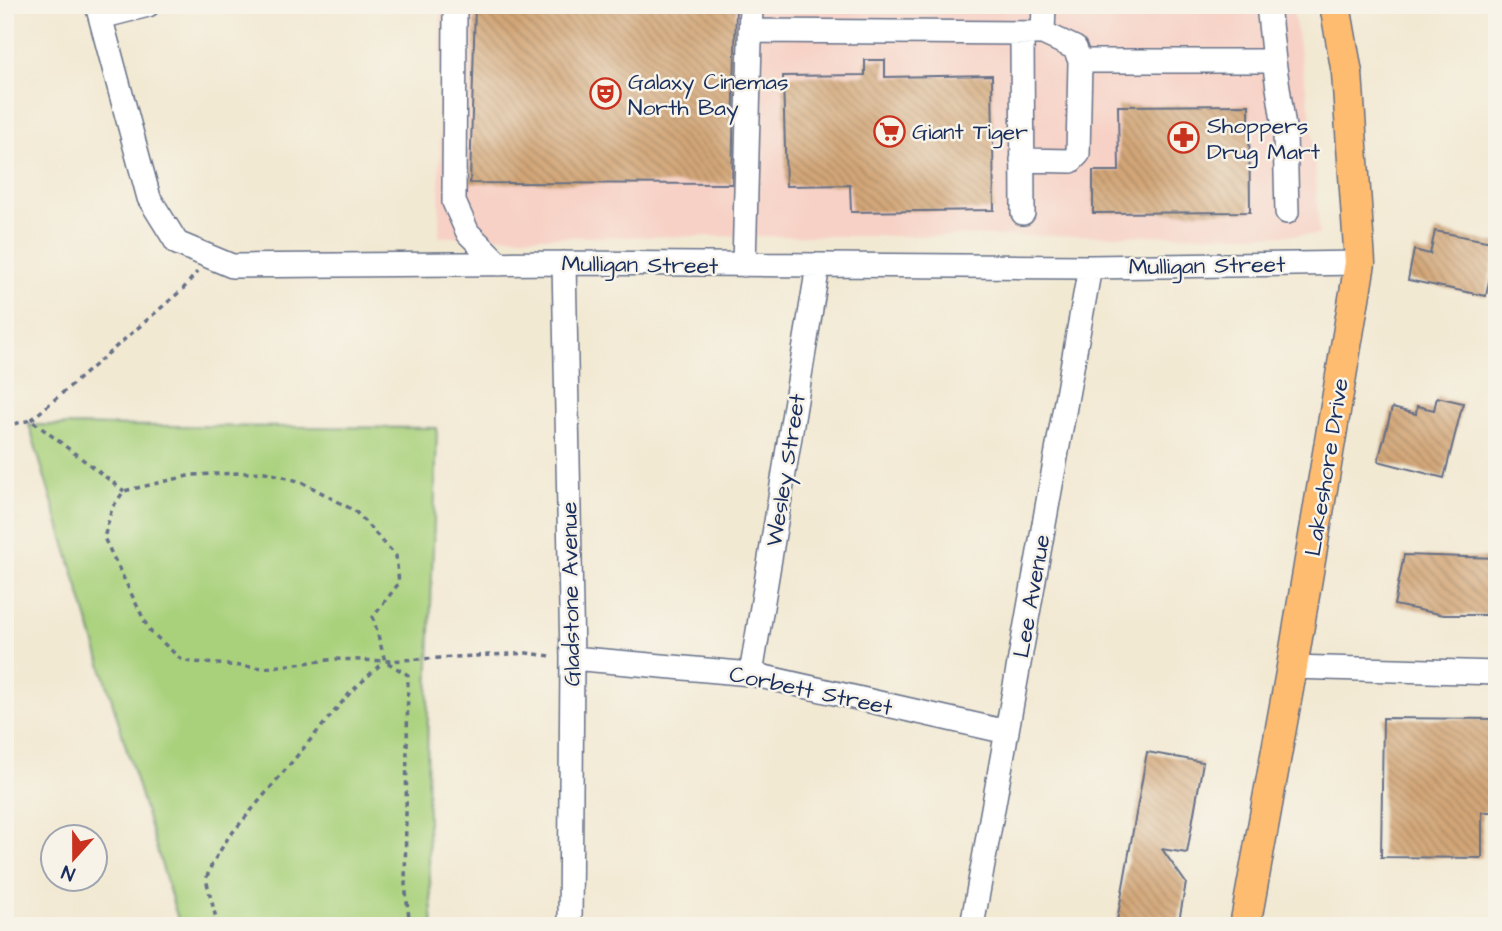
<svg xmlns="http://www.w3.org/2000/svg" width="1502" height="931" font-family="'Architects Daughter',sans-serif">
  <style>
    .built { fill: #f7d1c6 }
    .park { fill: #a9d17c; stroke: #62806d; stroke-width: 2 }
    .building { fill: url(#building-back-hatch) }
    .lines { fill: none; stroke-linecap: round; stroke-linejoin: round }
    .minor-casing { stroke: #667087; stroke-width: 26 }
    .major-casing { stroke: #667087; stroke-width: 33 }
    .path { stroke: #667087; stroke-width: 3.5; stroke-dasharray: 5 5; stroke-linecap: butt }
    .minor { stroke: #fff; stroke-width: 23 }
    .major { stroke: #febc70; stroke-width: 30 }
    .labels { text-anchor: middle; stroke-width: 5; stroke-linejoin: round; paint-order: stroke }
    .poi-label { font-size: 23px; fill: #1b2f5e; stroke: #f7f3e8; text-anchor: start }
    .street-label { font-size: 23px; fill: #1b2f5e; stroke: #f7f3e8 }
  </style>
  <defs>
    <pattern id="building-back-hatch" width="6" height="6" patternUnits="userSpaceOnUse" patternTransform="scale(1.75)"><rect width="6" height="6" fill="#d3a677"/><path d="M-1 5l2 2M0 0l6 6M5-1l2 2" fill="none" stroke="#aa8865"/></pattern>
  </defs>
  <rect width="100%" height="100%" fill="#f7f3e8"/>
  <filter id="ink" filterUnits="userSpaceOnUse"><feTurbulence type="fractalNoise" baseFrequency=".0143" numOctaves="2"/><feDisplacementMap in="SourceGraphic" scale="14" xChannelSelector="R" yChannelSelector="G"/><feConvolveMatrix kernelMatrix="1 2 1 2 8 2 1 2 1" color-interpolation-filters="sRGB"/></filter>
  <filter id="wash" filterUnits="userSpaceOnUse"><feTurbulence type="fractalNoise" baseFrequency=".00686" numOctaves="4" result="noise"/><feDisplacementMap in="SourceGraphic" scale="28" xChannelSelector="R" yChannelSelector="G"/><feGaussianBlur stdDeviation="1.57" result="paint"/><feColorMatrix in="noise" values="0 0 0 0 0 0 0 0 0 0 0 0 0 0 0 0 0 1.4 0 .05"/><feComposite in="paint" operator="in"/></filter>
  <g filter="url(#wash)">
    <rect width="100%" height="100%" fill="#f2e9d3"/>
    <!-- built -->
    <path class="built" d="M441 5H1292L1312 122 1319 235 439 237Z"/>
    <!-- park -->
    <path class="park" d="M29 425 437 428C433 594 420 760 433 926H180Z"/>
    <g id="blocks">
      <!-- building -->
      <path class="building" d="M475 5H736L732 184 470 183Z
        M865 60H885V77L992 75 994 210 851 212 850 185 786 186 783 76 865 75Z
        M1249 105 1250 212 1093 213V171H1119L1118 106Z
        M1435 231 1497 243 1486 296 1408 280 1414 250 1430 254Z
        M1437 397 1463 403 1444 478 1378 461 1392 408 1416 414 1417 406 1434 410Z
        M1404 555 1497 558V615H1444L1394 605Z
        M1383 718 1496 719 1495 812H1482V858L1381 857Z
        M1147 752 1203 762 1187 853 1162 849 1186 883 1178 926H1116Z"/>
    </g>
  </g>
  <g filter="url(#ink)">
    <use href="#blocks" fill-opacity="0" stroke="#667087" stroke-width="2"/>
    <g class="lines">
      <defs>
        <path id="minor" d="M97 5 149 198 177 243 232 266 564 263 1090 267 1360 263
          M455 5 454 202 468 233 499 264
          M1268 5 1274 61
          M101 17 148 5
          M750 31 1043 33 1044 5
          M1022 33 1023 213
          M1043 33 1075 48 1080 61
          M1022 160 1071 161 1078 154 1080 61H1274L1285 134 1287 212
          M564 263 572 658 570 926
          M744 265 751 5
          M572 658 751 674 1007 732
          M1292 667 1497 673
          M751 674 818 266
          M972 926 1090 267"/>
        <path id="major" d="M1245 926 1292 667 1360 263 1347 73 1335 5"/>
      </defs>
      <!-- minor casing -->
      <use href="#minor" class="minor-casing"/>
      <!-- major casing -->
      <use href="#major" class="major-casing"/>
      <!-- path -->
      <path class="path" d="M31 420 183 289 197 272
        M5 426 31 420 124 491
        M218 926 206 879 212 864 228 838 349 694 383 662
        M410 926 405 885 408 675 385 661 373 617 399 583 396 556 355 511 302 482 265 472 192 475 124 491 112 508 104 538 149 630 183 661 264 668 336 659 385 661 527 653 551 656"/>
      <!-- minor -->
      <use href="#minor" class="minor"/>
      <!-- major -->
      <use href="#major" class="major"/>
    </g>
  </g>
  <!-- icons -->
  <defs>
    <symbol id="theatre-ring" viewBox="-11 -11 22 22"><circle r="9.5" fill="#f7f3e8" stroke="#c8321e" stroke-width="1.5"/><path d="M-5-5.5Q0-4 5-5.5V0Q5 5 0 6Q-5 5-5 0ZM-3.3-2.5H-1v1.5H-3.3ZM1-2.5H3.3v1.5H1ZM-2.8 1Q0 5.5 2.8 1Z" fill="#c8321e"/></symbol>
    <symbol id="supermarket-ring" viewBox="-11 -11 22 22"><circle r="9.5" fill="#f7f3e8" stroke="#c8321e" stroke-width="1.5"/><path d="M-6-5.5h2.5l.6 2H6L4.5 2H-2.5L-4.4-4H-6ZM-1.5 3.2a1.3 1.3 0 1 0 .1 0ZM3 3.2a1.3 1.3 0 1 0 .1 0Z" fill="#c8321e"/></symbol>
    <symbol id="pharmacy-ring" viewBox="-11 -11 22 22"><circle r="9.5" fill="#f7f3e8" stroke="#c8321e" stroke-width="1.5"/><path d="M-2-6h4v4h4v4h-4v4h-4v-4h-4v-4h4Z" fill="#c8321e"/></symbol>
  </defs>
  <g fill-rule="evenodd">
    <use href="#theatre-ring" x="588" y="76" width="35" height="35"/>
    <use href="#supermarket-ring" x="872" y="114" width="35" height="35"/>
    <use href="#pharmacy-ring" x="1166" y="120" width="35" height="35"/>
  </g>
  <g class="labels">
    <!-- poi labels -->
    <g class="poi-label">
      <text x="628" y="89">Galaxy Cinemas<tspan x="628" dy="26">North Bay</tspan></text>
      <text x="1207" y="133">Shoppers<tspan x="1207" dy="26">Drug Mart</tspan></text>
      <text x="912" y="139">Giant Tiger</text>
    </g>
    <!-- street labels -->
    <g class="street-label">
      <text transform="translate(640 264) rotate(1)" y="8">Mulligan Street</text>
      <text transform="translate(1207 265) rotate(-1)" y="8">Mulligan Street</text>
      <text transform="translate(1326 467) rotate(-81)" y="8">Lakeshore Drive</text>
      <text transform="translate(785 470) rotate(-81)" y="8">Wesley Street</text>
      <text transform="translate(570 594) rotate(-91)" y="8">Gladstone Avenue</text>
      <text transform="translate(1031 596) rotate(-80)" y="8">Lee Avenue</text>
      <text transform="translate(811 690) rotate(12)" y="8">Corbett Street</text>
    </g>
  </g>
  <!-- margin -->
  <rect width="1502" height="931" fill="none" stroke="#f7f3e8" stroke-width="28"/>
  <!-- north arrow -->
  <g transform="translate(74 858) rotate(201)"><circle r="33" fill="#f7f3e8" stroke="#9fa5b1" stroke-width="2"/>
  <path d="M0-5L12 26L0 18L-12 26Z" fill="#c8321e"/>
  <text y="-10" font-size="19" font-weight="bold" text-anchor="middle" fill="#1b2f5e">N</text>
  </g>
</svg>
